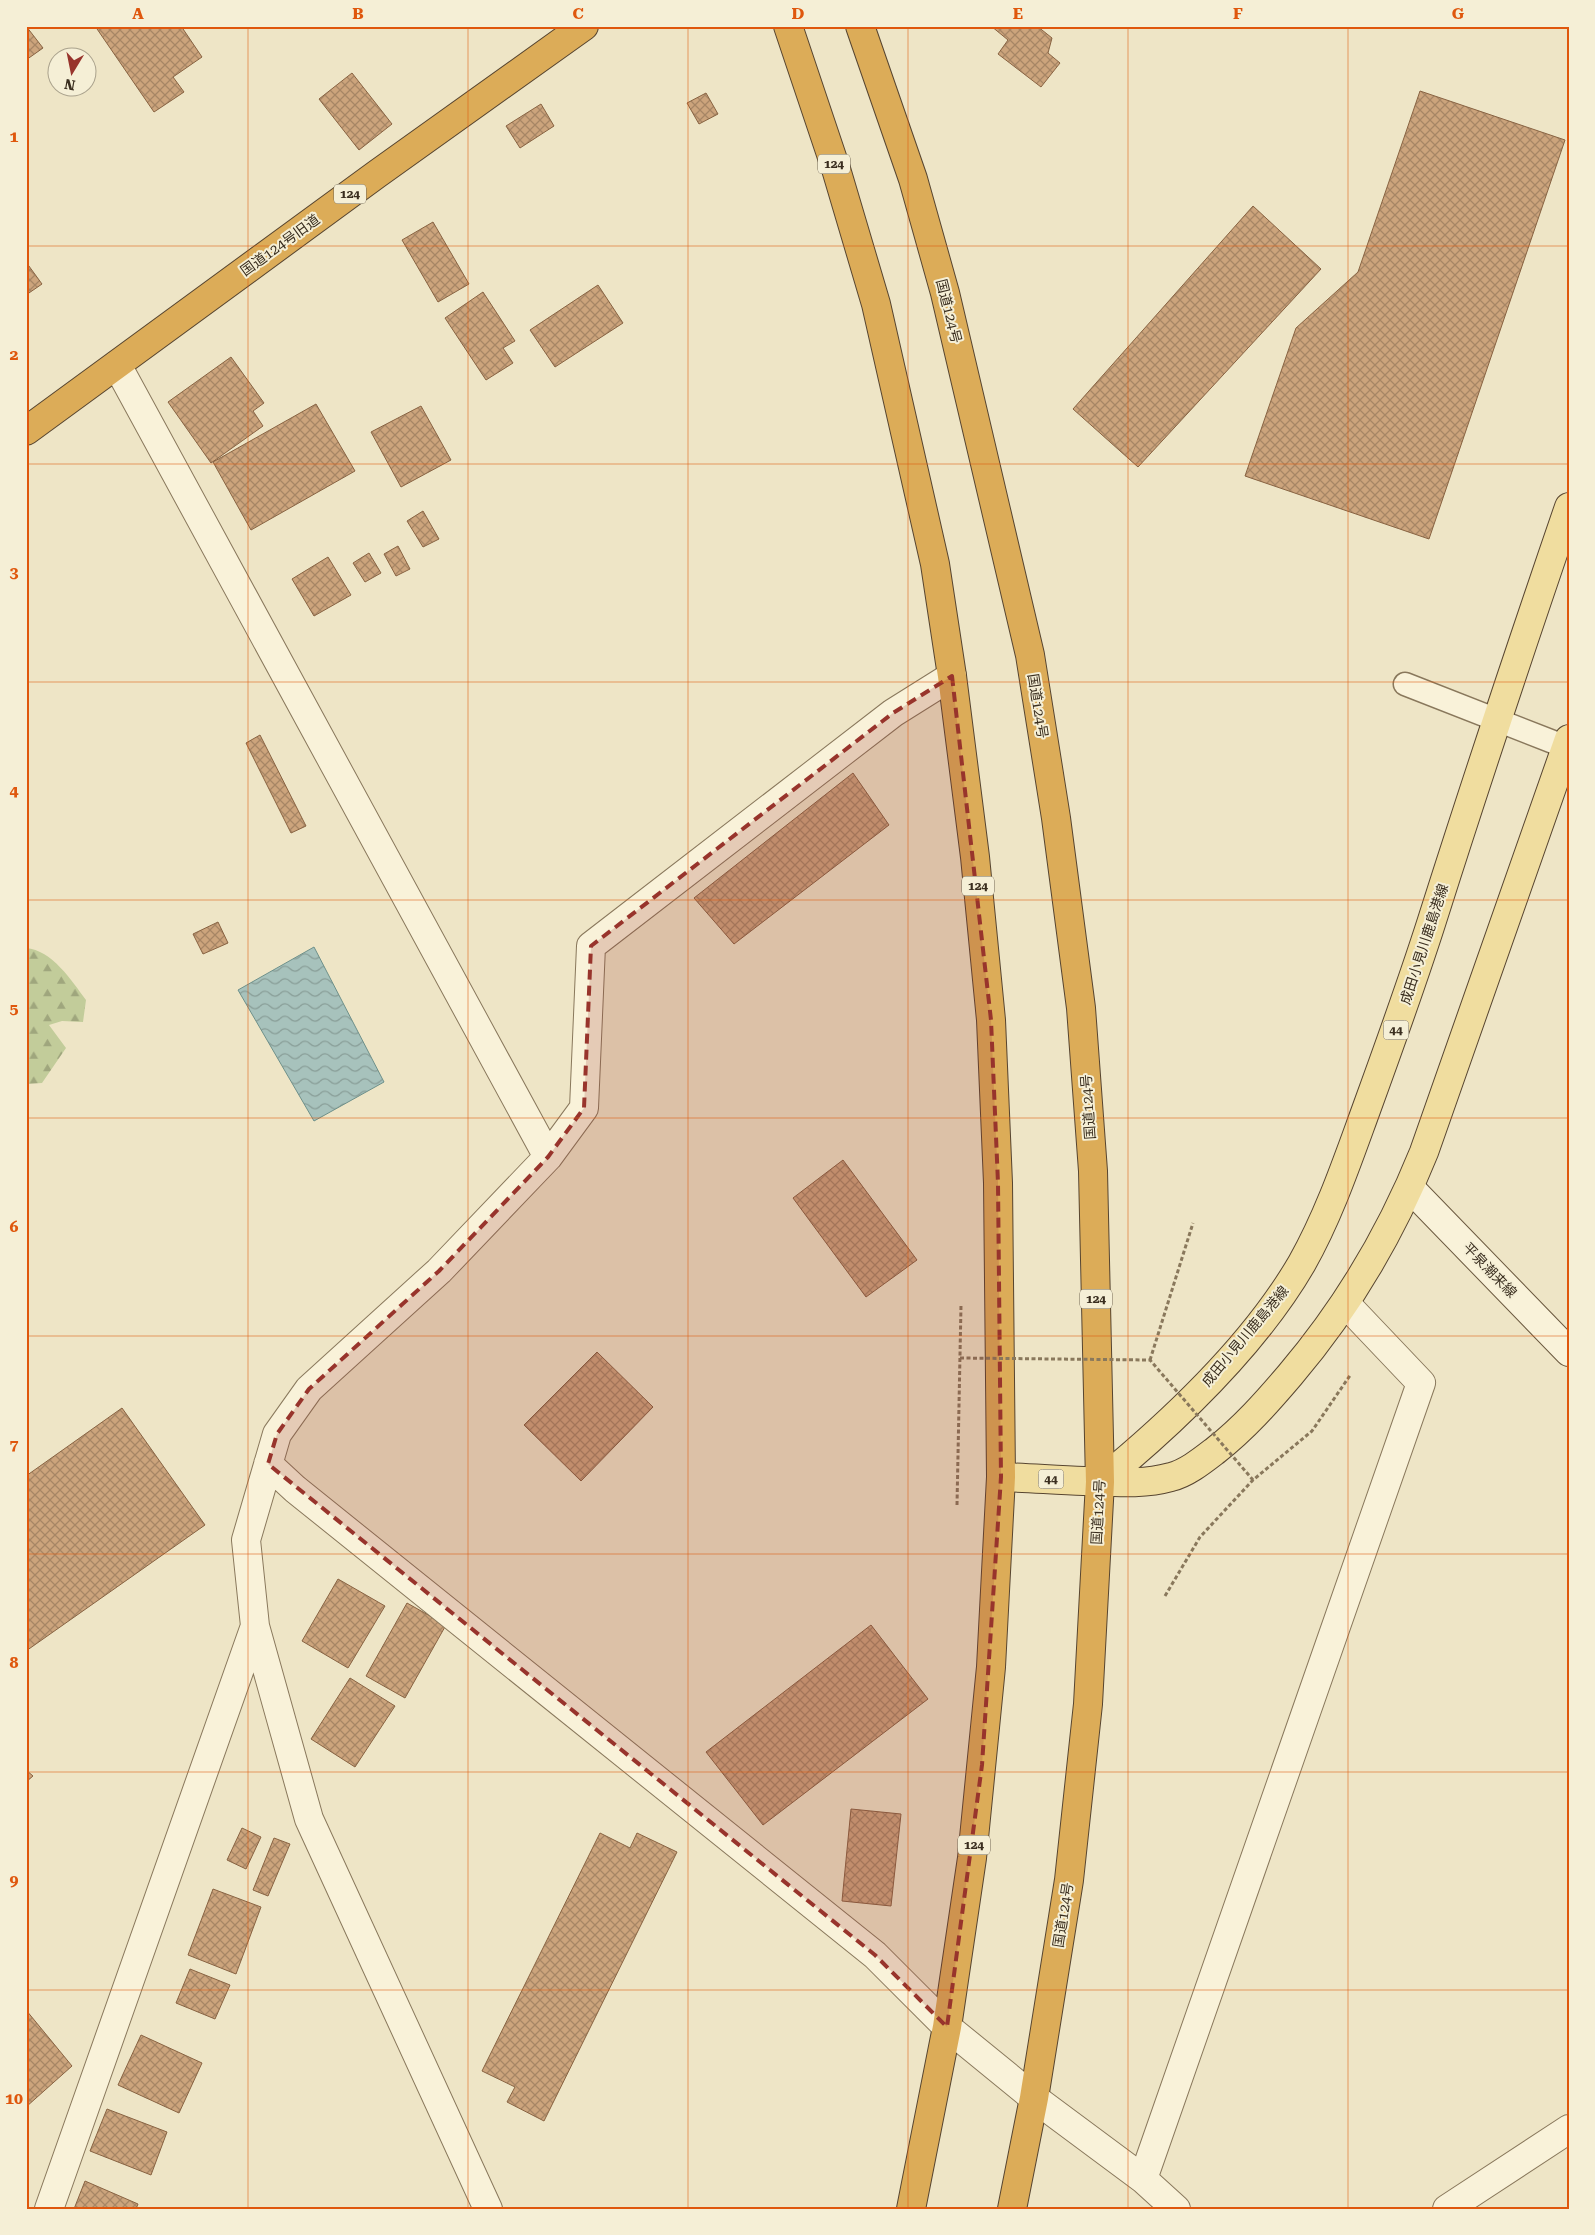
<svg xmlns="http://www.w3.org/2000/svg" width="1595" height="2235" font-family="'Roboto Serif','Noto Sans JP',serif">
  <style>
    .forest { fill: url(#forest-firs) }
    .water { fill: url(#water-waves); stroke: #6e908a }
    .building { fill: url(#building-cross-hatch); stroke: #886342 }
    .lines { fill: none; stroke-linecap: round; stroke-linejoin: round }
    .lane-casing { stroke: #89785c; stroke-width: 25 }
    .street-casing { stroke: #89785c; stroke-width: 30 }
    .secondary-casing { stroke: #6b593f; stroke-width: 30 }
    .primary-casing { stroke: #574530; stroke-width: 30 }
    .highway-casing { stroke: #574530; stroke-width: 30 }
    .path { stroke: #89785c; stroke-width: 3; stroke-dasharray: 4 2.5; stroke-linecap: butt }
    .lane { stroke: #f9f2d9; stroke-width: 22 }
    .street { stroke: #f9f2d9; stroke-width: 28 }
    .secondary { stroke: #f9f2d9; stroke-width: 28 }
    .primary { stroke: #f0dd9f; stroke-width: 28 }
    .highway { stroke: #dcac58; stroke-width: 28 }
    .path-bridge { stroke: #89785c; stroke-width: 3; stroke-dasharray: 4 2.5; stroke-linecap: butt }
    .marked { fill: #98342c; fill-opacity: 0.2; stroke: #98342c; stroke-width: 4; stroke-dasharray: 10 6; stroke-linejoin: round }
    .grid { fill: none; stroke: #df570d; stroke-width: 1; stroke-opacity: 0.55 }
    .labels { text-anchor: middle; stroke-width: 4; stroke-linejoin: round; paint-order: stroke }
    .shield { fill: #f5efd6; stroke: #726856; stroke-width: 1 }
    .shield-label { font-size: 12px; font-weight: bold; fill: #3a2e1f }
    .street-label { font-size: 14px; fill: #3a2e1f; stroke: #f5efd6 }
    .neatline { fill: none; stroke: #df570d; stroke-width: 2 }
    .grid-label { font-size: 16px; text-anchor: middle; font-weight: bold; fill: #df570d }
  </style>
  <defs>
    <pattern id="forest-firs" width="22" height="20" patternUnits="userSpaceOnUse" patternTransform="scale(1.25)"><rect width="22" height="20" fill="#c2cc9a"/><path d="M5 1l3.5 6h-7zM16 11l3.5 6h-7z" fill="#9fa67d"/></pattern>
    <pattern id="water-waves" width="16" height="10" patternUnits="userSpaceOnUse" patternTransform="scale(1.25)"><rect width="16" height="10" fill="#a7c2bc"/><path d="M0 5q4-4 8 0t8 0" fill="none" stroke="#899e98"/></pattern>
    <pattern id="building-cross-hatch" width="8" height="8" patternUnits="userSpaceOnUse" patternTransform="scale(1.25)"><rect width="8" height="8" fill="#cca47c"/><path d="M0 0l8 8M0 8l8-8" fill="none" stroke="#a78665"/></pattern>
  </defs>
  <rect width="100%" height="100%" fill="#eee5c6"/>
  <!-- forest -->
  <path class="forest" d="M26 948C52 950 72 981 86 1000L83 1022 62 1021 49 1025 66 1048 42 1083 26 1084Z"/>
  <!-- water -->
  <path class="water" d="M314 947 384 1082 314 1121 238 990Z"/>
  <!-- building -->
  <path class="building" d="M26 26 43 48 26 60Z
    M95 26H181L202 57 173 77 184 92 154 112Z
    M991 26H1037L1052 38 1048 53 1060 63 1041 87 998 54 1008 40Z
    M352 73 392 124 359 150 319 99Z
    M1420 91 1565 140 1429 539 1245 476 1296 328 1358 272Z
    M706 93 718 114 699 124 687 103Z
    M541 104 554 126 520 148 506 126Z
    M1253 206 1321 269 1138 467 1073 409Z
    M433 222 469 284 438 302 402 240Z
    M26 262 42 284 26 295Z
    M598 285 623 323 555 367 530 330Z
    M483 292 515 341 503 348 513 363 486 380 445 318Z
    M231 357 264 403 253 411 263 426 211 463 168 402Z
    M316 404 355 471 251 530 213 462Z
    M421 406 451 460 401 487 371 432Z
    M423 511 439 539 423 547 407 521Z
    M398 546 410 569 396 576 384 554Z
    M369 553 381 573 365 582 353 563Z
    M328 557 351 595 314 616 292 579Z
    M260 735 306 826 291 833 246 743Z
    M853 773 889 825 734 944 694 898Z
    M218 922 228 943 203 954 193 934Z
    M843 1160 917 1260 866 1297 793 1198Z
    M597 1352 653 1407 581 1481 524 1425Z
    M122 1408 205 1525 26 1651V1476Z
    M338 1579 385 1606 348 1668 302 1641Z
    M407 1603 446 1625 405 1698 366 1676Z
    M871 1625 928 1699 763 1825 706 1752Z
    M350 1678 395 1706 355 1767 311 1739Z
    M26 1770 33 1776 26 1782Z
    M851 1809 901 1814 891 1906 842 1901Z
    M242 1828 261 1837 246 1869 227 1860Z
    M600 1833 630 1848 637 1833 677 1852 544 2121 507 2102 515 2087 482 2071Z
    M274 1838 290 1844 268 1896 253 1890Z
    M213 1889 261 1907 236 1974 188 1955Z
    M190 1969 230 1985 215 2019 176 2003Z
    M26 2010 72 2066 26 2107Z
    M141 2035 202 2063 179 2113 118 2085Z
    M107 2109 167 2132 151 2175 90 2151Z
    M85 2181 138 2204 136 2209H74Z"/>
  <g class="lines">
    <defs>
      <path id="lane" d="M1405 684 1566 747"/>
      <path id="street" d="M117 365 548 1157
        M268 1464 295 1489 875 1955 947 2027 1034 2098 1143 2179 1176 2209
        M1143 2179 1421 1383 1345 1303
        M49 2209 255 1626
        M488 2209 309 1819 255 1626 246 1540 277 1434 309 1389 439 1271 548 1157 584 1108 591 946 893 713 952 676
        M1447 2209 1569 2129"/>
      <path id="secondary" d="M1410 1188 1569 1352"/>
      <path id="primary" d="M1001 1477C1029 1478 1057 1480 1084 1481 1114 1482 1142 1485 1171 1477 1187 1473 1203 1460 1216 1450 1244 1428 1267 1402 1290 1375 1347 1308 1391 1234 1424 1152L1569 739
        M1100 1482C1172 1423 1255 1344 1302 1263 1329 1215 1347 1162 1366 1110 1390 1044 1414 978 1435 911 1478 776 1523 641 1569 507"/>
      <path id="highway" d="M788 26 836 169 876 304 935 564 952 676 975 857 991 1020 998 1183 1001 1477 991 1667 972 1858 947 2027 911 2209
        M860 26 913 179 945 293 1030 655 1056 818 1081 1008 1093 1171 1100 1482 1088 1704 1069 1880 1034 2098 1012 2209
        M26 431 377 174 584 26"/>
    </defs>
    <!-- lane casing -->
    <use href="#lane" class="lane-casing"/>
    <!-- street casing -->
    <use href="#street" class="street-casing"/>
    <!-- secondary casing -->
    <use href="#secondary" class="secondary-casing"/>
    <!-- primary casing -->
    <use href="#primary" class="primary-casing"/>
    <!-- highway casing -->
    <use href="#highway" class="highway-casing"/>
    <!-- path -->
    <path class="path" d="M1150 1360 1193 1223
      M957 1505 961 1305
      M1165 1596 1200 1537 1253 1480 1312 1431 1351 1374"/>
    <!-- lane -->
    <use href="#lane" class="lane"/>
    <!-- street -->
    <use href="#street" class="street"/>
    <!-- secondary -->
    <use href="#secondary" class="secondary"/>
    <!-- primary -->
    <use href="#primary" class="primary"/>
    <!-- highway -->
    <use href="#highway" class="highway"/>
    <!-- path-bridge -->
    <path class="path-bridge" d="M960 1358 1150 1360 1253 1480"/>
  </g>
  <!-- marked area -->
  <path class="marked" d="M952 676 991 1020 998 1183 1001 1477 982 1765 947 2027 875 1955 268 1464 277 1434 309 1389 439 1271 548 1157 584 1108 591 946 893 713Z"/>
  <!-- grid -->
  <path class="grid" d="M248 26V2209M468 26V2209M688 26V2209M908 26V2209M1128 26V2209M1348 26V2209M26 246H1569M26 464H1569M26 682H1569M26 900H1569M26 1118H1569M26 1336H1569M26 1554H1569M26 1772H1569M26 1990H1569"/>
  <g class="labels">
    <!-- shield labels -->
    <g class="shield">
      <rect x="818" y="154.5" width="32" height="19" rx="4"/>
      <rect x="334" y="184.5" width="32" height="19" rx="4"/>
      <rect x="962" y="876.5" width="32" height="19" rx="4"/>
      <rect x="1383.5" y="1020.5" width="25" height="19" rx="4"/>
      <rect x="1080" y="1289.5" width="32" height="19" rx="4"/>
      <rect x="1038.5" y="1469.5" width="25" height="19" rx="4"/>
      <rect x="958" y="1835.5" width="32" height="19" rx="4"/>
    </g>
    <g class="shield-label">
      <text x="834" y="168">124</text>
      <text x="350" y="198">124</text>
      <text x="978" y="890">124</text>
      <text x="1396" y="1034">44</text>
      <text x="1096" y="1303">124</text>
      <text x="1051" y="1483">44</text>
      <text x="974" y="1849">124</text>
    </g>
    <!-- street labels -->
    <g class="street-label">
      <text transform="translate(280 245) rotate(-36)" y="5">国道124号旧道</text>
      <text transform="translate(949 311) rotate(76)" y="5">国道124号</text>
      <text transform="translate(1038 706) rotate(81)" y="5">国道124号</text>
      <text transform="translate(1424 944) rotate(-72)" y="5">成田小見川鹿島港線</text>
      <text transform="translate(1088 1107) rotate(-94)" y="5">国道124号</text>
      <text transform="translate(1490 1270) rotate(46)" y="5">平泉潮来線</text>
      <text transform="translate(1245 1336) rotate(-50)" y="5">成田小見川鹿島港線</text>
      <text transform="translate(1098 1512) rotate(-87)" y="5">国道124号</text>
      <text transform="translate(1063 1915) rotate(-81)" y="5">国道124号</text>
    </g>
  </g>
  <!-- border -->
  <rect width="1595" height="2235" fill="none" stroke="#f5efd6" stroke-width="55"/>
  <!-- north arrow -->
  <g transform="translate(72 72) rotate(190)"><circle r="24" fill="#f5efd6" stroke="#aaa28d"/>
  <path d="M0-4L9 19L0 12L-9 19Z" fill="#98342c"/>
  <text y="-8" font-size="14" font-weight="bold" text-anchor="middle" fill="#3a2e1f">N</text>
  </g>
  <rect x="28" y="28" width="1540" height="2180" class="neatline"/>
  <g class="grid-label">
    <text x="138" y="19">A</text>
    <text x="358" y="19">B</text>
    <text x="578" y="19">C</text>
    <text x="798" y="19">D</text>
    <text x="1018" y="19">E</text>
    <text x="1238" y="19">F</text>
    <text x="1458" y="19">G</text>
    <text x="14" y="142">1</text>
    <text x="14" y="360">2</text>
    <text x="14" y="578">3</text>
    <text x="14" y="796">4</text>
    <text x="14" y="1014">5</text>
    <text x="14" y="1232">6</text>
    <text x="14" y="1450">7</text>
    <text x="14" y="1668">8</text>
    <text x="14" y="1886">9</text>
    <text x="14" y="2104">10</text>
  </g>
</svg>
